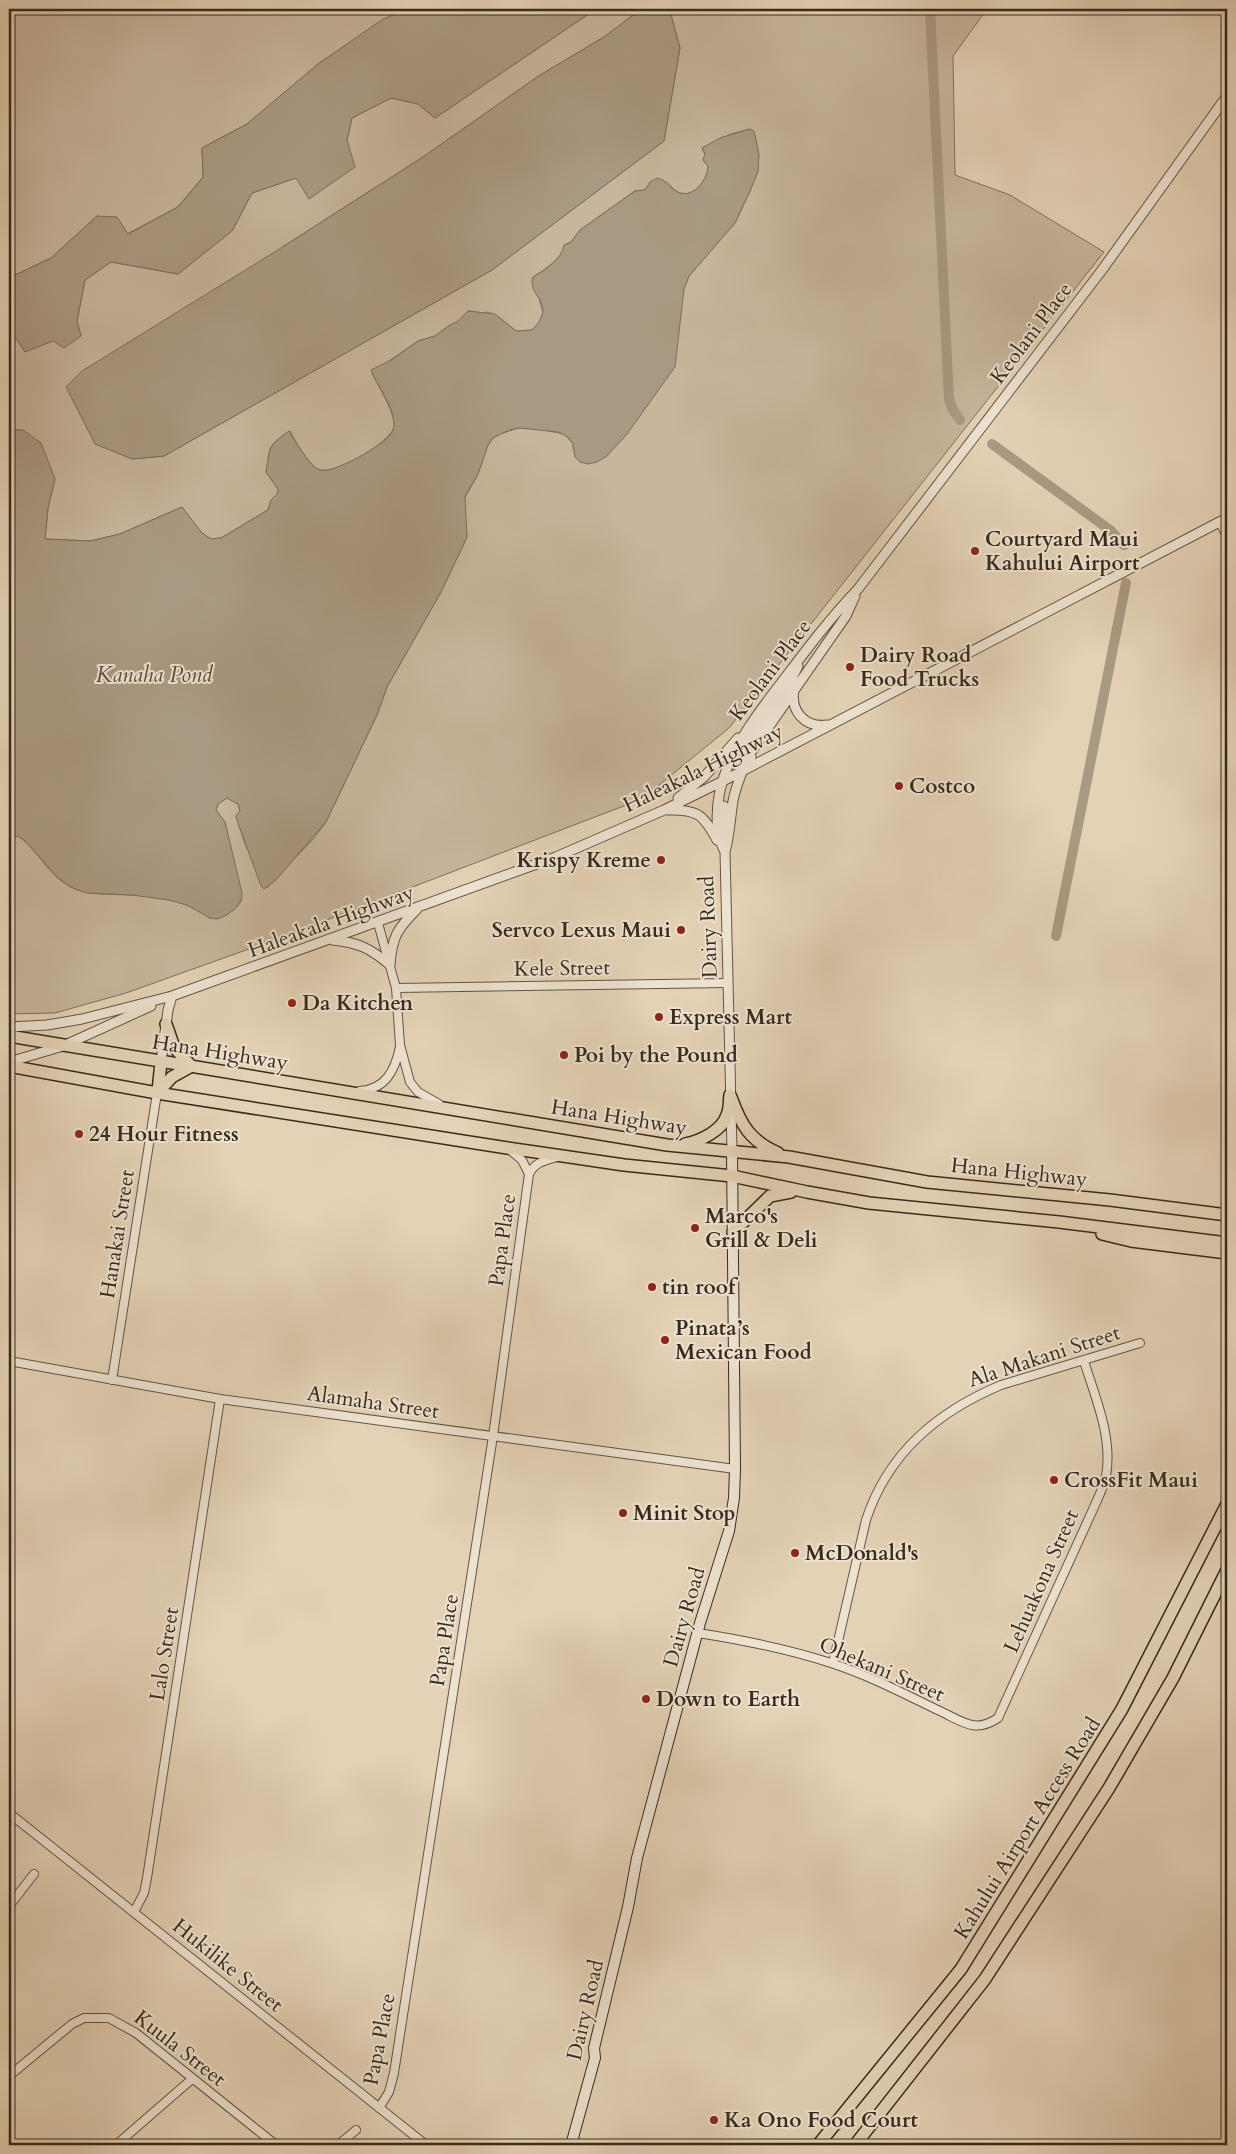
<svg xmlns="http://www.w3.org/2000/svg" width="1236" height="2154" font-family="Cardo,serif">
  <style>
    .green { fill: #c7b59c; stroke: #80705c }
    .water { fill: #aa9982; stroke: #7c6d59 }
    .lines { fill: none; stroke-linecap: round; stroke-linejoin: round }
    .canal { stroke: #aa9982; stroke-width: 10 }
    .minor-casing { stroke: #635442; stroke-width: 10 }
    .tertiary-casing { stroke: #635442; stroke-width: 11 }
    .secondary-casing { stroke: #382a1c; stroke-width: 12 }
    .primary-casing { stroke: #382a1c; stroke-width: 14 }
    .minor { stroke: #ede2d0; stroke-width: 8 }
    .tertiary { stroke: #ede2d0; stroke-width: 9 }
    .secondary { stroke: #ede2d0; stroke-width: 10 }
    .primary { stroke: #e4d2b6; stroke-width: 11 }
    .poi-dot { fill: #8f2418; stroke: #ede2d0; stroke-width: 2 }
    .labels { text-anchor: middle; stroke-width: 4; stroke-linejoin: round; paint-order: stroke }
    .street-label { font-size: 21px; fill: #382a1c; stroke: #ede2d0 }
    .poi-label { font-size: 21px; font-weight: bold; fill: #382a1c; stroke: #ede2d0; text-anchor: start }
    .water-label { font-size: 22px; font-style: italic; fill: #5a4b3b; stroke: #ede2d0 }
  </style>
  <rect width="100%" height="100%" fill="#e4d2b6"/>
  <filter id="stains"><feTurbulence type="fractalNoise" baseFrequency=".004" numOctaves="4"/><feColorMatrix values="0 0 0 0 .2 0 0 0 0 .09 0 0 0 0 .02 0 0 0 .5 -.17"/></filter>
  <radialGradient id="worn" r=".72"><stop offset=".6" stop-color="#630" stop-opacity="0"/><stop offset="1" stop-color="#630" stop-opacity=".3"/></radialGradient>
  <!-- green -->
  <path class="green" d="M9 9H409L383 20 318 64 247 124 202 148 203 177 178 207 127 234 97 216 51 258 9 278Z
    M596 9H651L633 15 604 37 537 77 426 155 281 248 132 459 164 456 492 270 664 141 680 48 671 15 659 9H987L953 56 955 175 1010 195 1104 252 729 728 642 799 277 939 126 993 55 1013 9 1014V848L13 838 18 836C38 849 48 876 70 887 89 896 110 894 130 895 143 895 156 898 169 900 180 902 190 906 201 912 204 913 207 917 210 918 222 921 237 909 242 900L225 822 216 810 218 804 227 798 238 804 240 811 236 816 245 844 267 888 314 838 326 822 377 715 387 687 441 592 467 537 463 501 478 474 488 445 493 438 500 434 519 428H531L565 434 573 444V449L681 301 684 289 689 276 735 223 750 191 758 171 750 129 731 134 702 148 705 154 703 160 708 166C708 180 691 202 676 191 673 189 670 185 667 182H650L645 190 635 191 580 230 571 242 566 244C560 260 547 268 533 277L543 313 538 325 532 330 516 331 500 318 488 312 481 313 468 311 457 322 450 325 435 336 418 341 372 373C378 386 396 414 394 427 391 442 336 474 320 470 310 468 295 440 290 431 265 448 271 445 266 472L278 489V493L271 500 268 510 221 538 211 539 202 533 182 507 120 534 90 541 45 539 48 508 55 479 23 430H9V327L25 352 53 340 81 336 77 321 85 280 111 262 178 274 232 231 252 193 296 178 347 140 352 118 391 98 418 104 435 118Z"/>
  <!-- water -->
  <path class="water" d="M409 9H596L435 118 418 104 391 98 352 118 347 140 355 167 309 199 296 178 252 193 232 231 178 274 111 262 85 280 77 321 81 336 64 348 53 341 25 352 9 327V278L51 258 97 216 117 217 128 234 178 207 203 177 202 148 247 124 318 64 383 19Z
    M651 9H659L671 15 680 48 664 141 492 270 164 456 132 459 95 444 66 387 82 371 281 248 426 155 537 77 604 37 633 15Z
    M750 129 754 131 759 154 758 171 750 191 735 223 689 276 684 289 675 367 627 434 607 456 597 462 588 464 580 462 575 457 573 444 569 438 559 432 519 428 509 430 493 438 488 445 478 474 465 496 467 537 441 592 387 687 377 715 326 822 275 881 264 889 261 886 238 823 236 816 240 811 238 804 227 798 218 804 216 810 225 822 242 893C242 906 228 916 217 919L210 918 187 905 169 900 132 895 87 893 75 889 58 878 24 840 18 836 13 838 9 848V430H23L41 443 55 479 48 508 45 539 91 541 120 534 182 507 202 533 211 539 221 538 268 510 271 500 278 493V489L266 472C271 446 267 447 289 431 295 440 310 468 320 470 334 474 382 446 391 434 393 431 394 427 394 423 393 406 378 386 371 370L393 359 418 341 435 336 450 325 457 322 468 311 495 314 516 331 532 330C559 303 526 296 533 277 546 269 561 261 564 245L571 242 580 230 635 191 645 190 650 182 657 178C667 180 668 187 676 191 692 201 708 180 708 166L703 160 705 154 702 148 720 138Z"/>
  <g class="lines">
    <!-- canal -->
    <path class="canal" d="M930 9 949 399 953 410 960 420
      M992 444 1110 530 1124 545
      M1056 936 1126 583"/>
    <defs>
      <path id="minor" d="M1220 522 1227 537
        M378 923 396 988 400 1045 410 1082 418 1092 439 1104
        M396 988 728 983
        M360 1091C386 1089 395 1070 400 1047
        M510 1150 522 1160 529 1174
        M9 1361 220 1399 735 1469
        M112 1380 157 1093
        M698 1633C743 1640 788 1649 831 1663 871 1676 908 1696 946 1714 966 1724 977 1732 998 1718L1095 1505C1099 1496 1104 1486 1106 1476 1113 1437 1095 1397 1084 1361
        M833 1663 866 1520C888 1453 937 1412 1001 1385L1140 1343
        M9 1813 426 2145
        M9 1906 34 1874
        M134 1912 144 1893 147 1878 220 1399
        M9 2076 72 2024 84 2018H109L136 2033 276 2145
        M379 2108 389 2092 394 2073 493 1436 529 1174C535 1162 544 1161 557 1157
        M116 2145 192 2079
        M338 2145 356 2130"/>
      <path id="tertiary" d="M794 690C790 711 805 728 827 725
        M751 757 747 750 748 742 790 682 798 666
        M678 798 705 776 738 738
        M724 806 725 843
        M667 810C697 809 703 814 717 840
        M725 852C730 833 730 820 733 801 736 785 743 769 749 755L846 616 855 596
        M333 940C359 943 370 948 390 965
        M390 965C392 937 397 929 417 909
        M9 1027 47 1025 82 1019 172 996 556 857 664 810 723 781 1227 518
        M9 1062 63 1046 151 1006
        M161 1062 168 1010 172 996
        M732 1151 725 852C722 846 719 838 718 831 710 770 754 719 788 674 810 645 832 616 858 589L1102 270 1227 96"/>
      <path id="secondary" d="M571 2145 595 2058 594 2048 628 1907 637 1858 700 1623 729 1531 734 1498 735 1469 732 1151"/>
      <path id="primary" d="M166 1024 174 1047 191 1066
        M9 1036 667 1145 789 1157 927 1182 1110 1200 1227 1215
        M9 1066 157 1093 501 1147 624 1165 732 1176 807 1192 869 1203 1059 1222 1227 1243
        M158 1091 161 1062
        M157 1093 172 1077 190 1067
        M731 1097C741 1125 750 1141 778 1153
        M685 1144C700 1141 722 1131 727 1115 730 1109 729 1101 730 1095
        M733 1232 770 1196 791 1192
        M1102 1234 1131 1241 1227 1253
        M818 2145 961 1969 1122 1709 1227 1504
        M855 2145 985 1979 1109 1788 1173 1678 1227 1570"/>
    </defs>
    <!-- minor casing -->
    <use href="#minor" class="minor-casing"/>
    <!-- tertiary casing -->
    <use href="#tertiary" class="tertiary-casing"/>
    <!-- secondary casing -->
    <use href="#secondary" class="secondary-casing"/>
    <!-- primary casing -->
    <use href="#primary" class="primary-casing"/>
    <!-- minor -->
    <use href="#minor" class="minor"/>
    <!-- tertiary -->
    <use href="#tertiary" class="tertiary"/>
    <!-- secondary -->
    <use href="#secondary" class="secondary"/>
    <!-- primary -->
    <use href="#primary" class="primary"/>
  </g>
  <!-- markers -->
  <g class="poi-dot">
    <circle cx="975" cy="551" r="5"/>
    <circle cx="850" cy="667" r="5"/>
    <circle cx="899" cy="786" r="5"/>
    <circle cx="661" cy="860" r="5"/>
    <circle cx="681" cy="930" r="5"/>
    <circle cx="292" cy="1003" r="5"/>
    <circle cx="659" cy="1017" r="5"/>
    <circle cx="564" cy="1055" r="5"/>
    <circle cx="79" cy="1134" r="5"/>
    <circle cx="695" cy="1228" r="5"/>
    <circle cx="652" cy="1287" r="5"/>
    <circle cx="665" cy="1340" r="5"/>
    <circle cx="1054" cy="1480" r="5"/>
    <circle cx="623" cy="1513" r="5"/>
    <circle cx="795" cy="1553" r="5"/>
    <circle cx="646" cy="1699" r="5"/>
    <circle cx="714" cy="2120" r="5"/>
  </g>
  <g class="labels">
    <!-- street labels -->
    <g class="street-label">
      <text transform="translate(1031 333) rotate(-53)" y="7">Keolani Place</text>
      <text transform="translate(770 670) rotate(-53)" y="7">Keolani Place</text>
      <text transform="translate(703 768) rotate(-26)" y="7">Haleakala Highway</text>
      <text transform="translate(331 921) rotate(-20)" y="7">Haleakala Highway</text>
      <text transform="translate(708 927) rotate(-92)" y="7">Dairy Road</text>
      <text transform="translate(562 968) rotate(-1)" y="7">Kele Street</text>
      <text transform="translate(220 1052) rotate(9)" y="7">Hana Highway</text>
      <text transform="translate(619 1117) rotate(9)" y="7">Hana Highway</text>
      <text transform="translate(1019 1172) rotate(6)" y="7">Hana Highway</text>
      <text transform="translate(117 1234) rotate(-81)" y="7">Hanakai Street</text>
      <text transform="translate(502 1240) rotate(-82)" y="7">Papa Place</text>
      <text transform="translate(1044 1356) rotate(-18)" y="7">Ala Makani Street</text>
      <text transform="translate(373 1402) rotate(8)" y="7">Alamaha Street</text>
      <text transform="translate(1041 1581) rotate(-66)" y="7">Lehuakona Street</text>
      <text transform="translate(684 1617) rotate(-74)" y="7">Dairy Road</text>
      <text transform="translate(444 1640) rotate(-81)" y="7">Papa Place</text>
      <text transform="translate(164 1654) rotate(-81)" y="7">Lalo Street</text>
      <text transform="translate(882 1669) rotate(23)" y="7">Ohekani Street</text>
      <text transform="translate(1027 1828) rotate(-58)" y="7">Kahului Airport Access Road</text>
      <text transform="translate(228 1965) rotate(39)" y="7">Hukilike Street</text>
      <text transform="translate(585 2010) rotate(-77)" y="7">Dairy Road</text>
      <text transform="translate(379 2039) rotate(-79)" y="7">Papa Place</text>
      <text transform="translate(180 2048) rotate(38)" y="7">Kuula Street</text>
    </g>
    <!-- poi labels -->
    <g class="poi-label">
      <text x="985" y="546">Courtyard Maui<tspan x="985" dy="24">Kahului Airport</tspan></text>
      <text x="860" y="662">Dairy Road<tspan x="860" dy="24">Food Trucks</tspan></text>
      <text x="909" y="793">Costco</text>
      <text x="651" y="867" text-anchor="end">Krispy Kreme</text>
      <text x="671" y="937" text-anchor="end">Servco Lexus Maui</text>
      <text x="302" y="1010">Da Kitchen</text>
      <text x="669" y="1024">Express Mart</text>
      <text x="574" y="1062">Poi by the Pound</text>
      <text x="89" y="1141">24 Hour Fitness</text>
      <text x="705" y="1223">Marco's<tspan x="705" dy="24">Grill &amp; Deli</tspan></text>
      <text x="662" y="1294">tin roof</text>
      <text x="675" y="1335">Pinata’s<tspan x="675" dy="24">Mexican Food</tspan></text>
      <text x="1064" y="1487">CrossFit Maui</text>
      <text x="633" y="1520">Minit Stop</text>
      <text x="805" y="1560">McDonald's</text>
      <text x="656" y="1706">Down to Earth</text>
      <text x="724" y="2127">Ka Ono Food Court</text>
    </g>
    <!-- water labels -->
    <g class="water-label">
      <text x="154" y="682">Kanaha Pond</text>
    </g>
  </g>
  <!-- margin -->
  <rect width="1236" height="2154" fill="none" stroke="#e4d2b6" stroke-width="30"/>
  <rect x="10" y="10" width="1216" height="2134" fill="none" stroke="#382a1c" stroke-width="2.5"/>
  <rect x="15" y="15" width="1206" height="2124" fill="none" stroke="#382a1c"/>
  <rect width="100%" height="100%" filter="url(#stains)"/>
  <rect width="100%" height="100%" fill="url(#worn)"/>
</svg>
